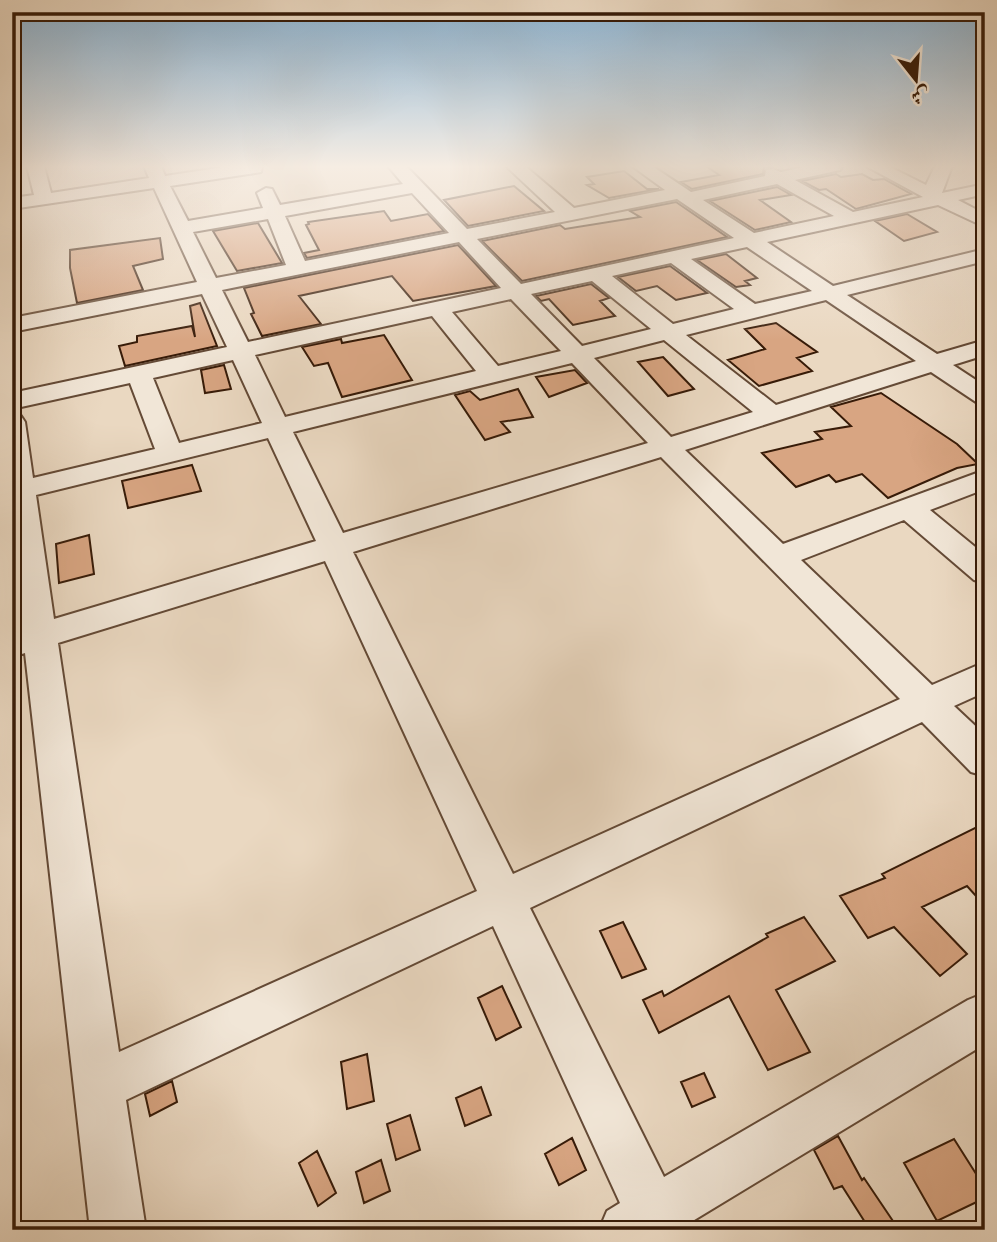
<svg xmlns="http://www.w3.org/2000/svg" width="997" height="1242" font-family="'Libre Bodoni',Amiri,serif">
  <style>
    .building { fill: #d8a582; stroke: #371b08; stroke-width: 2 }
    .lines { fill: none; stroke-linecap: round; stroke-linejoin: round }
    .street-casing { stroke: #644a36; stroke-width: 4 }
    .street { fill: #f1e6d7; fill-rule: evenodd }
  </style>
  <rect width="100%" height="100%" fill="#ead8c1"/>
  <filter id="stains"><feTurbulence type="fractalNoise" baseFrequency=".00286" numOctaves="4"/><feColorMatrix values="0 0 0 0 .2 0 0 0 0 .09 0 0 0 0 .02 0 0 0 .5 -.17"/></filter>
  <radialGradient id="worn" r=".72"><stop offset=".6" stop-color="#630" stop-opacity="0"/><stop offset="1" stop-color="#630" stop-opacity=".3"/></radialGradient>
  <!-- building -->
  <path class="building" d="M706 166H771L764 168 763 174 692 189 681 182 719 175Z
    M624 171 647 189H659L609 198 587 185 594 184 587 177Z
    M836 174 841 177 862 174 873 180 884 179 911 194 856 209 826 189 819 190 802 181Z
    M514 186 544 211 468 226 444 200Z
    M777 187 791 195 760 200 791 222 755 230 710 201Z
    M676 202 727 237 522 281 482 241 560 225 565 229 640 217 630 211Z
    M384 211 391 221 428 214 444 231 307 258 304 253 319 250 306 225 309 224 308 222Z
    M907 214 937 232 904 241 875 221Z
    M258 223 282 263 237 271 213 231Z
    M160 238 163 259 133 266 143 290 77 303 70 268V250Z
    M458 245 496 286 413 301 392 276 313 293 299 296 321 324 262 336 251 314 254 313 244 288Z
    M726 254 757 278 745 281 750 285 736 287 697 260Z
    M670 266 707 293 676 300 657 286 636 291 618 277Z
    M591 284 609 298 600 301 615 316 573 325 549 299 541 301 536 296Z
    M200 303 217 346 125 366 119 346 137 342V336L192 326 195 337 190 306Z
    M776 323 817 352 797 358 812 371 759 386 728 360 765 349 745 329Z
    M384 335 412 380 342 397 328 363 314 366 302 347 341 339 342 343Z
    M663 357 694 389 668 396 638 362Z
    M224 365 231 389 205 393 201 370Z
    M575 370 587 383 549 397 536 377Z
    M518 389 533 417 501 422 510 432 485 440 455 395 470 391 480 400Z
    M881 393 957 444 978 464 957 468 888 498 862 474 836 482 829 475 796 487 762 453 822 439 815 432 851 426 831 407Z
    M192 465 201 491 128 508 122 481Z
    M89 535 94 574 59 583 56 544Z
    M985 823V906L967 886 922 907 967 954 940 976 894 927 868 938 840 896 885 878 882 874Z
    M804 917 835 961 776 990 810 1052 768 1070 729 996 659 1033 643 1000 662 991 664 996 768 937 766 934Z
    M623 922 646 969 622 978 600 931Z
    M502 986 521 1027 496 1040 478 998Z
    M367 1054 374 1101 347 1109 341 1062Z
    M704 1073 715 1097 692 1107 681 1082Z
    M172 1081 177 1102 150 1116 145 1094Z
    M481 1087 491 1115 465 1126 456 1098Z
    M410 1115 420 1150 396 1160 387 1124Z
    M838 1136 862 1180 864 1178 899 1230H870L842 1186 834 1189 814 1150Z
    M572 1138 586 1170 559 1185 545 1154Z
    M954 1139 985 1188V1198L937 1221 904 1163Z
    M317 1151 336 1193 318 1206 299 1163Z
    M381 1160 390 1191 364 1203 356 1172Z"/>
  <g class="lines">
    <defs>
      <path id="street" d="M27 166H44L51 193 149 178 144 166H161L165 176 231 166H262L261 172 255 173 170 186 188 221 263 208 257 193 266 188 272 189 280 205 403 184 388 166H406L467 229 555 212 506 166H525L574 208 665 190 632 166H652L691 192 765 176 766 170 772 169 781 172 808 166H842L840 170 795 180 853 212 923 197 866 166H888L926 185 935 166H952L942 193 985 184V194L958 200 985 214V227L938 205 767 242 833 286 985 249V261L847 295 937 354 985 340V355L953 365 985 386V405L976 402 931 372 685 450 783 544 985 470V489L930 510 985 555V583L974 580 904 520 801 560 932 685 985 662V692L954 706 985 735V776L971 772 922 722 530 908 664 1177 968 1000 985 993V1044L686 1225 688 1230H599L607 1211 620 1203 493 926 126 1100 146 1230H90L25 653 12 657V631L22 628 12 539V414L21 416 25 422 33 478 155 449 130 383 12 409V393L227 347 202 294 12 332V318L197 282 154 188 12 209V198L34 195ZM777 184 834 216 754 233 703 200ZM412 193 449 233 305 261 285 216ZM677 199 734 238 521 284 477 239ZM268 219 286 265 216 278 193 232ZM459 242 501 288 248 342 222 290ZM747 247 812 291 755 304 691 259ZM671 263 734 309 673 324 612 276ZM592 281 651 329 582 346 531 294ZM511 299 561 351 498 366 452 312ZM826 300 916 361 776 405 686 335ZM432 316 476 371 285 417 255 355ZM664 340 753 412 671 437 594 358ZM233 360 262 423 179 443 153 378ZM572 363 648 443 343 533 293 432ZM268 438 316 541 54 619 36 495ZM661 457 900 699 513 874 353 552ZM325 561 477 891 119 1052 58 643Z"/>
    </defs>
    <!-- street casing -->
    <use href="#street" class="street-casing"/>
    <!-- street -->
    <use href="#street" class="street"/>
  </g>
  <!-- sky -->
  <linearGradient id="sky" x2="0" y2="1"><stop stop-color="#8ab5d7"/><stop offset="0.49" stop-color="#f6ede3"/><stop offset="1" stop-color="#f6ede3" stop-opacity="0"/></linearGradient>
  <rect width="997" height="340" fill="url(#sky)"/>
  <!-- margin -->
  <rect width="997" height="1242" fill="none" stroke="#ead8c1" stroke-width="42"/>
  <rect x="14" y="14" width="969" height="1214" fill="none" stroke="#371b08" stroke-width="3.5"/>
  <rect x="21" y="21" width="955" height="1200" fill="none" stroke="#371b08" stroke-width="2"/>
  <!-- north arrow -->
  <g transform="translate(916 80) rotate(163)" stroke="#f1e6d7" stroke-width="5" paint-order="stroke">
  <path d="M0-5L12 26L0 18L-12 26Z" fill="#371b08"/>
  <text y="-10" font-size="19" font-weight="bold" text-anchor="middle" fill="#371b08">ش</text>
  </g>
  <rect width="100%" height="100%" filter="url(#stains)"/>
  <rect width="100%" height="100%" fill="url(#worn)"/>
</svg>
